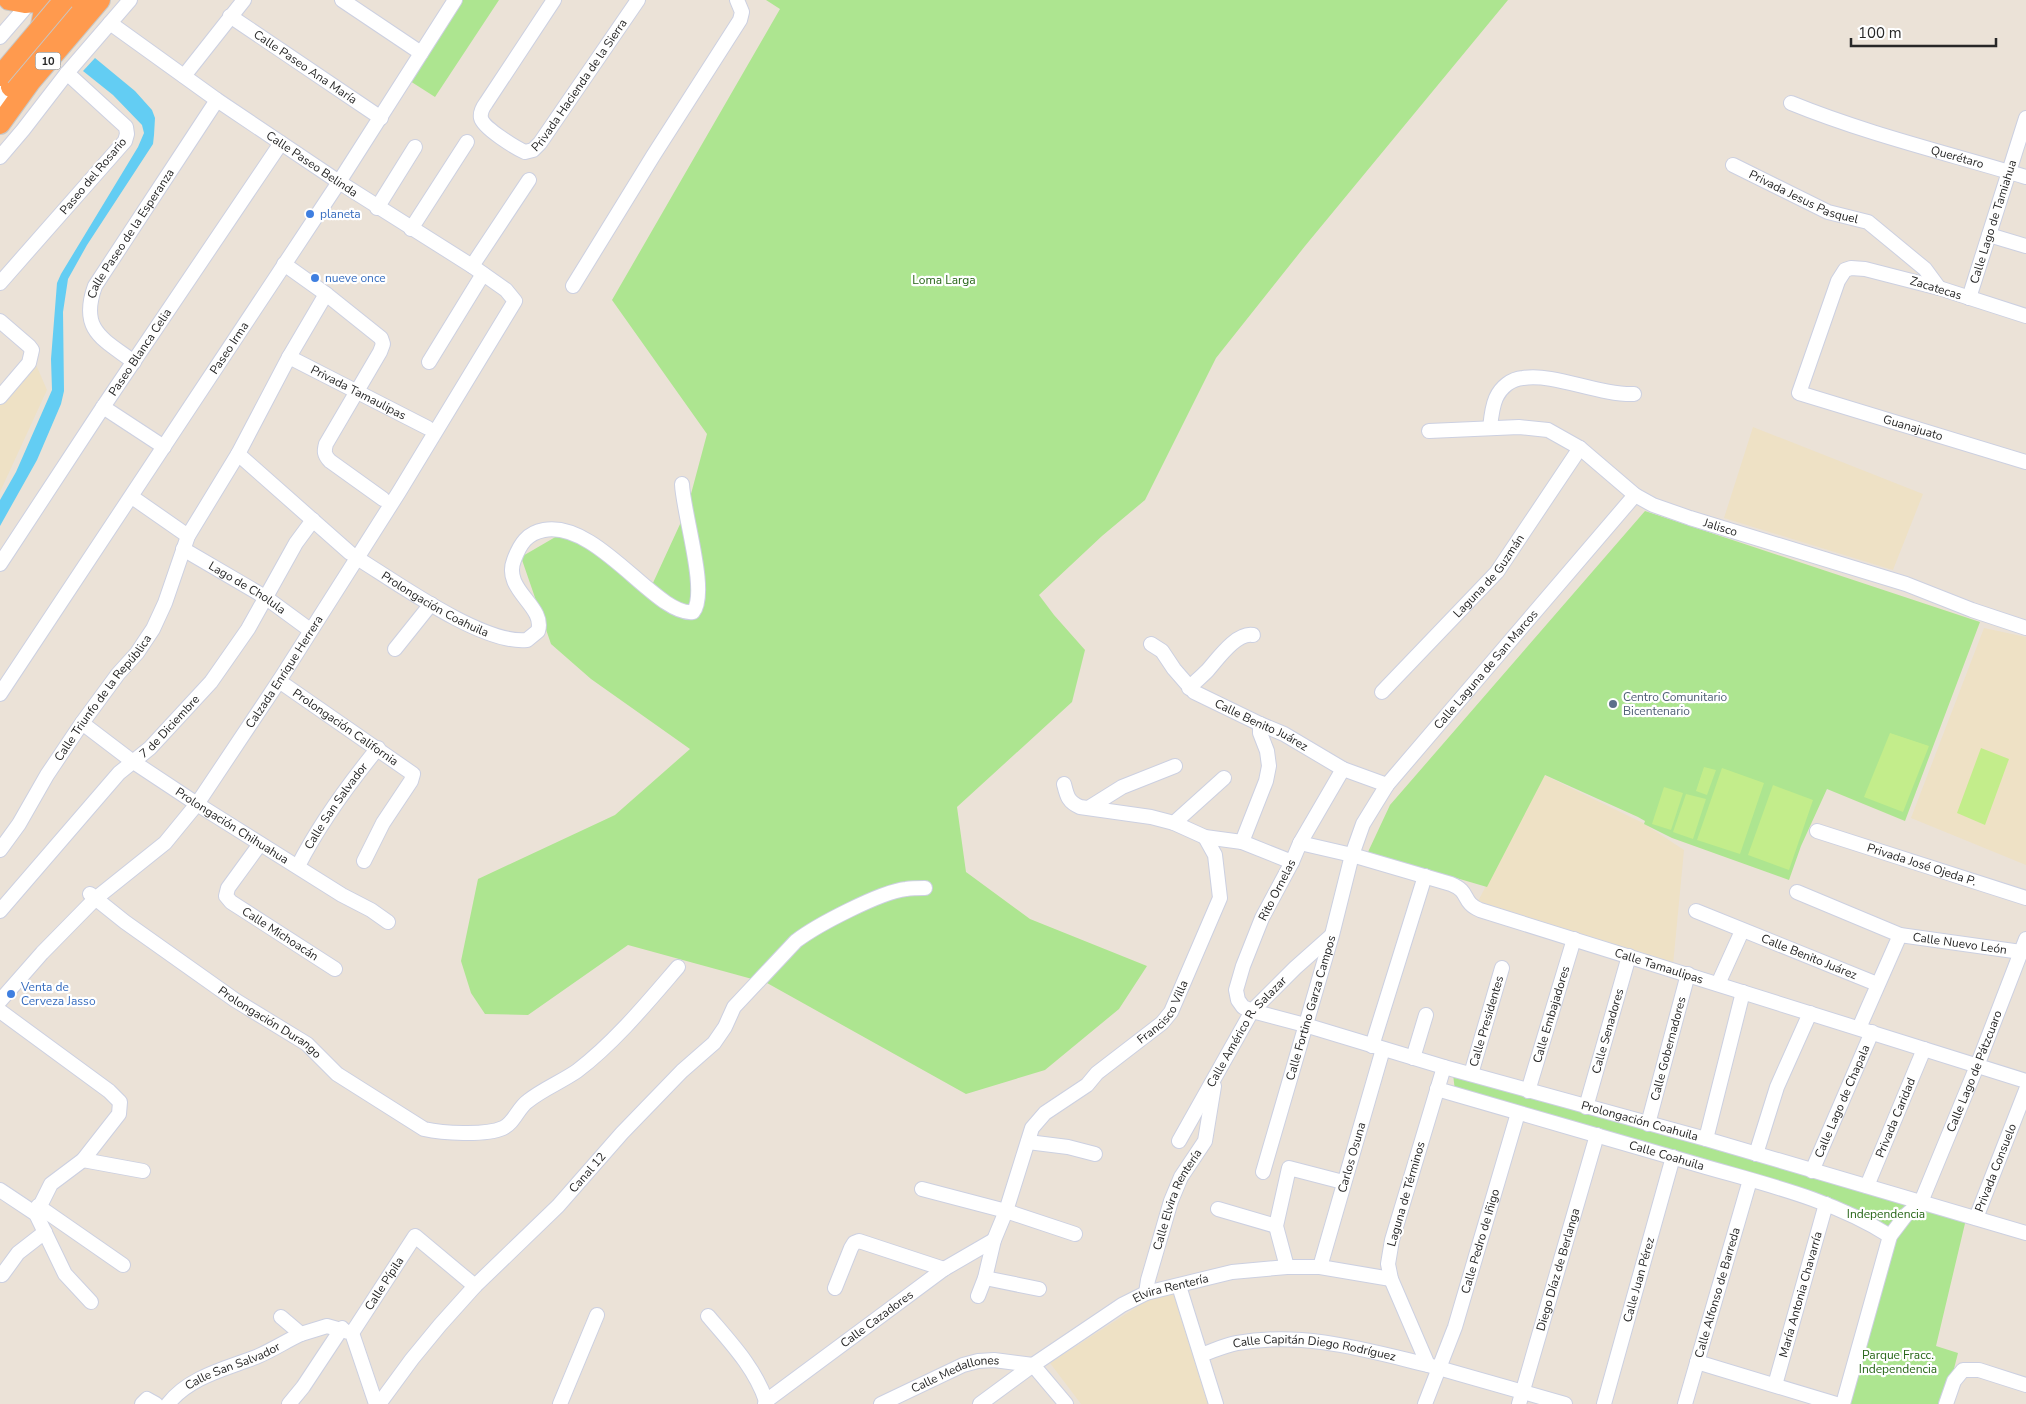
<svg xmlns="http://www.w3.org/2000/svg" width="2026" height="1404" font-family="'Nunito Sans',sans-serif">
  <style>
    .education { fill: #eee1c5 }
    .green { fill: #ade590 }
    .pitch { fill: #c3ed8b }
    .water { fill: #63cdf3 }
    .lines { fill: none; stroke-linecap: round; stroke-linejoin: round }
    .minor-casing { stroke: #ccd0e1; stroke-width: 16 }
    .highway-casing { stroke: #c7c7c7; stroke-width: 22 }
    .minor { stroke: #fff; stroke-width: 14 }
    .highway { stroke: #ff9a4e; stroke-width: 20 }
    .highway-bridge-casing { stroke: #c7c7c7; stroke-width: 22; stroke-linecap: butt }
    .highway-bridge { stroke: #ff9a4e; stroke-width: 20 }
    .shop-dot { fill: #3f7fe0; stroke: #fff; stroke-width: 2 }
    .service-dot { fill: #5c6f8a; stroke: #fff; stroke-width: 2 }
    .labels { text-anchor: middle; stroke-width: 4.5; stroke-linejoin: round; paint-order: stroke }
    .shield { fill: #fff; stroke: #686868; stroke-width: 1 }
    .shield-label { font-size: 11px; font-weight: bold; fill: #272727 }
    .street-label { font-size: 12px; fill: #272727; stroke: #fff }
    .shop-label { font-size: 12px; fill: #366cbe; stroke: #fff; text-anchor: start }
    .park-label { font-size: 12px; fill: #266516; stroke: #fff }
    .service-label { font-size: 12px; fill: #4e5e75; stroke: #fff; text-anchor: start }
  </style>
  <rect width="100%" height="100%" fill="#ebe2d7"/>
  <!-- education -->
  <path class="education" d="M34 360 47 390 0 492V402Z
    M1753 427 1923 494 1893 570 1724 518Z
    M1984 628 2026 637V865L1911 818Z
    M1544 775 1643 823 1684 850 1673 965 1476 905Z
    M1173 1293 1211 1404H1081L1050 1363 1146 1301Z"/>
  <!-- green -->
  <path class="green" d="M463 0H499L435 97 410 81Z
    M766 0H1508L1305 246 1216 358 1145 500 1102 536 1039 595 1054 615 1085 650 1072 702 957 807 966 872 1030 919 1147 966 1119 1009 1045 1070 966 1094 767 983 628 945 528 1015 485 1014 471 993 461 961 478 879 615 815 690 749 591 679 551 644 521 557 564 532 652 585 687 509 707 434 612 300 780 9Z
    M1645 511 1980 622 1905 821 1827 789 1801 846 1789 880 1672 838 1644 824 1645 821 1638 817 1545 775 1487 887 1368 852 1390 805Z
    M1453 1074 1967 1215 1936 1346 1958 1353 1945 1404H1843L1890 1236 1859 1217 1455 1091Z"/>
  <!-- pitch -->
  <path class="pitch" d="M1890 733 1929 746 1903 812 1864 797Z
    M1981 748 2009 759 1985 825 1957 813Z
    M1704 767 1716 770 1707 795 1696 791Z
    M1722 768 1764 783 1740 854 1697 840Z
    M1773 785 1813 800 1789 870 1748 855Z
    M1664 787 1683 793 1671 830 1652 824Z
    M1686 794 1706 799 1693 839 1673 832Z"/>
  <!-- water -->
  <path class="water" d="M95 58 135 91 152 110 155 118 154 135 153 144 87 245 68 279 63 312 64 391 61 404 37 460 0 526V500L16 472 52 390 51 359 57 283 61 274 138 147 144 133 142 125 113 95 83 71Z"/>
  <g class="lines">
    <defs>
      <g id="minor">
        <path d="M342 0 421 53"/>
        <path id="s1" d="M554 0 486 103C483 107 480 113 481 118 483 128 516 148 525 152L533 150 540 143 638 0"/>
        <path id="s2" d="M230 16 381 118"/>
        <path d="M0 37 32 0"/>
        <path d="M0 74 4 81 2 100"/>
        <path d="M184 76 244 0"/>
        <path id="s3" d="M1791 103C1867 134 1947 153 2026 177"/>
        <path d="M0 157 23 130 67 73 130 0"/>
        <path id="s4" d="M1733 165 1828 212 1868 222 1925 269 1939 288"/>
        <path d="M377 208 415 147"/>
        <path d="M411 229 467 142"/>
        <path d="M1989 235 2026 246"/>
        <path d="M284 264 326 294 381 338 383 344 380 352 326 444C324 451 324 455 330 461L383 499"/>
        <path d="M472 266 529 180"/>
        <path d="M0 283 125 141 127 134 126 127 67 73"/>
        <path d="M573 286 653 156 740 20 742 12 737 0"/>
        <path id="s5" d="M1969 298 2026 118"/>
        <path id="s6" d="M2026 316 1939 288 1865 269 1851 268 1845 270 1838 281 1799 393 2026 462"/>
        <path d="M0 321 29 346 32 350 29 363 0 397"/>
        <path id="s7" d="M289 357 428 428"/>
        <path id="s8" d="M134 362C103 339 79 330 95 286L217 100"/>
        <path d="M429 362 483 274"/>
        <path d="M103 407 164 447"/>
        <path d="M1490 428C1491 418 1492 407 1496 398 1501 387 1511 379 1523 378 1555 373 1598 395 1634 394"/>
        <path id="s9" d="M1429 431 1519 427 1548 430 1580 448 1635 495 1653 505 1690 518 1906 584 1972 610 2026 628"/>
        <path d="M238 454 350 553"/>
        <path d="M132 497 188 536"/>
        <path id="s10" d="M183 549 265 597 310 630"/>
        <path id="s11" d="M357 558C396 582 483 645 527 640L538 631C546 606 502 590 514 560 520 544 527 533 544 530 598 520 657 617 693 612 709 593 683 513 682 484"/>
        <path id="s12" d="M0 564 103 407 281 143"/>
        <path id="s13" d="M1151 644 1162 651 1174 669 1194 692 1260 724 1284 734 1343 769 1387 785"/>
        <path d="M395 649 431 604"/>
        <path id="s14" d="M279 681 413 774 411 781 383 823 364 861"/>
        <path d="M1189 688C1195 682 1201 677 1207 671 1217 660 1236 632 1253 635"/>
        <path id="s15" d="M1382 692 1497 572 1580 448"/>
        <path id="s16" d="M0 694 339 182 455 0"/>
        <path id="s17" d="M82 723 132 761 197 804 342 895 371 910 388 922"/>
        <path id="s18" d="M1343 769 1300 843 1292 862 1262 918 1243 966 1236 990 1238 1000 1243 1007 1252 1011 1305 1025 1444 1067 1706 1139 2026 1233"/>
        <path d="M1064 784C1067 796 1068 802 1080 807L1151 817 1174 823 1205 837 1242 842 1292 862"/>
        <path d="M1090 807 1122 787 1175 766"/>
        <path d="M1174 823 1224 778"/>
        <path id="s19" d="M1817 831 2026 898"/>
        <path d="M1242 842 1266 781 1269 766 1267 751 1260 733V724"/>
        <path id="s20" d="M1300 843 1352 855 1451 884C1471 892 1461 902 1480 910L2026 1081"/>
        <path id="s21" d="M260 844 228 888 226 896 231 902 335 969"/>
        <path id="s22" d="M0 850 19 824 47 775 82 723 118 674 137 653 153 629 165 603 188 536 238 454 289 357 326 294"/>
        <path id="s23" d="M298 866C320 823 347 786 378 748"/>
        <path id="s24" d="M1797 892 1900 935 2021 952"/>
        <path id="s25" d="M90 894 125 922 235 1000 307 1044 337 1074 424 1129C442 1133 485 1136 503 1128 514 1123 518 1108 528 1101 543 1089 561 1082 577 1071 615 1042 647 1003 678 967"/>
        <path id="s26" d="M0 911 119 773 150 748 211 682 248 629 296 543 313 520"/>
        <path id="s27" d="M1696 911 1877 984"/>
        <path d="M1718 984 1742 931"/>
        <path id="s28" d="M0 1001 42 953 95 899 165 843 197 804 279 681 399 492 515 301 506 290 472 266 339 182 217 100 110 23"/>
        <path d="M0 1011 109 1091 120 1102 119 1114 83 1160 51 1184 36 1214"/>
        <path d="M1859 1028 1900 935"/>
        <path d="M1372 1046 1425 876"/>
        <path d="M1413 1058 1426 1015"/>
        <path d="M1444 1067 1392 1240 1388 1264 1391 1279 1428 1365 1565 1404"/>
        <path id="s29" d="M1471 1074 1502 968"/>
        <path id="s30" d="M1437 1089C1524 1115 1612 1139 1699 1165 1764 1184 1832 1199 1890 1236"/>
        <path id="s31" d="M1528 1091 1574 939"/>
        <path id="s32" d="M1586 1107 1629 956"/>
        <path id="s33" d="M1648 1124 1688 974"/>
        <path d="M1706 1139 1743 992"/>
        <path id="s34" d="M1179 1141 1252 1011 1295 968 1331 936"/>
        <path d="M1028 1142 1068 1147 1095 1154"/>
        <path d="M1756 1154 1777 1087 1810 1013"/>
        <path d="M83 1160 143 1171"/>
        <path id="s35" d="M1812 1171 1872 1032"/>
        <path id="s36" d="M1263 1172 1332 935 1352 855 1363 824 1387 785 1635 495"/>
        <path id="s37" d="M1867 1186 1924 1049"/>
        <path d="M922 1189 1006 1211 1075 1234"/>
        <path d="M0 1190 36 1214 65 1274 91 1302"/>
        <path d="M38 1206 123 1265"/>
        <path d="M1218 1209 1276 1226"/>
        <path id="s38" d="M1976 1218 2026 1090"/>
        <path d="M1287 1267 1276 1226 1289 1168 1343 1182"/>
        <path id="s39" d="M1320 1267 1383 1049"/>
        <path d="M2 1275 18 1253 45 1232"/>
        <path d="M985 1278 1039 1289"/>
        <path d="M1179 1286 1216 1404"/>
        <path d="M835 1288 851 1248 854 1243 859 1241 944 1269"/>
        <path id="s40" d="M1146 1293 1148 1280 1171 1201 1181 1177 1205 1141 1214 1086"/>
        <path id="s41" d="M978 1296 985 1278 994 1240 1006 1211 1032 1128 1045 1113 1087 1085 1097 1073 1162 1023 1171 1012 1220 898 1215 855 1205 837"/>
        <path d="M708 1316C731 1343 755 1368 766 1401"/>
        <path d="M281 1317 301 1334 327 1326 352 1333 376 1404"/>
        <path id="s42" d="M352 1333 415 1236 475 1286"/>
        <path id="s43" d="M1201 1355C1213 1351 1225 1345 1237 1343 1302 1331 1366 1350 1428 1365"/>
        <path d="M1697 1362 1836 1404"/>
        <path id="s44" d="M1775 1385 1826 1204"/>
        <path d="M142 1404 147 1399 156 1404"/>
        <path id="s45" d="M168 1404C189 1377 225 1369 256 1357 271 1351 286 1341 301 1334"/>
        <path d="M289 1404 303 1387 342 1328"/>
        <path id="s46" d="M379 1404 412 1359 440 1325 475 1286 558 1206 622 1133 682 1071 714 1043 725 1027 734 1007 796 941C817 925 880 892 906 889 912 888 919 888 925 888"/>
        <path d="M560 1404 597 1315"/>
        <path id="s47" d="M765 1404 766 1401 944 1269 994 1240"/>
        <path id="s48" d="M881 1404 963 1365 978 1361 994 1360 1033 1365 1066 1404"/>
        <path id="s49" d="M980 1404 1033 1365 1122 1305 1146 1293 1232 1272 1287 1267H1320L1391 1279"/>
        <path id="s50" d="M1425 1404 1455 1327 1518 1113"/>
        <path id="s51" d="M1519 1404 1597 1135"/>
        <path id="s52" d="M1604 1404 1673 1157"/>
        <path id="s53" d="M1685 1404 1750 1180"/>
        <path id="s54" d="M1843 1404 1890 1236 1906 1215 1921 1202 1977 1066 2026 939"/>
        <path d="M1946 1404 1954 1381 1963 1370H1979L2026 1385"/>
      </g>
      <path id="highway" d="M9 0 25 3 55 0
        M39 35 46 0
        M11 87 35 52 83 0
        M0 124 31 81 100 0"/>
    </defs>
    <!-- minor casing -->
    <use href="#minor" class="minor-casing"/>
    <!-- highway casing -->
    <use href="#highway" class="highway-casing"/>
    <!-- minor -->
    <use href="#minor" class="minor"/>
    <!-- highway -->
    <use href="#highway" class="highway"/>
    <defs>
      <path id="highway-bridge" d="M0 76 64 0"/>
    </defs>
    <!-- highway-bridge casing -->
    <use href="#highway-bridge" class="highway-bridge-casing"/>
    <!-- highway-bridge -->
    <use href="#highway-bridge" class="highway-bridge"/>
  </g>
  <!-- markers -->
  <g class="shop-dot">
    <circle cx="310" cy="214" r="5"/>
    <circle cx="315" cy="278" r="5"/>
    <circle cx="11" cy="994" r="5"/>
  </g>
  <circle class="service-dot" cx="1613" cy="704" r="5"/>
  <g class="labels">
    <!-- shield labels -->
    <rect class="shield" x="35.5" y="52.5" width="25" height="17" rx="4"/>
    <g class="shield-label">
      <text x="48" y="65">10</text>
    </g>
    <!-- street labels -->
    <g class="street-label">
      <text dy="4" stroke="none"><textPath href="#s2" startOffset="91">Calle Paseo Ana María</textPath></text>
      <text dy="4" stroke="none"><textPath href="#s1" startOffset="284">Privada Hacienda de la Sierra</textPath></text>
      <text dy="4" stroke="none"><textPath href="#s3" startOffset="175">Querétaro</textPath></text>
      <text transform="translate(312 164) rotate(34)" y="4">Calle Paseo Belinda</text>
      <text transform="translate(93 176) rotate(-50)" y="4">Paseo del Rosario</text>
      <text dy="4" stroke="none"><textPath href="#s4" startOffset="78">Privada Jesus Pasquel</textPath></text>
      <text dy="4" stroke="none"><textPath href="#s5" startOffset="80">Calle Lago de Tamiahua</textPath></text>
      <text dy="4" stroke="none"><textPath href="#s8" startOffset="159">Calle Paseo de la Esperanza</textPath></text>
      <text transform="translate(1936 288) rotate(17)" y="4">Zacatecas</text>
      <text dy="4" stroke="none"><textPath href="#s16" startOffset="415">Paseo Irma</textPath></text>
      <text dy="4" stroke="none"><textPath href="#s12" startOffset="254">Paseo Blanca Celia</textPath></text>
      <text dy="4" stroke="none"><textPath href="#s7" startOffset="78">Privada Tamaulipas</textPath></text>
      <text dy="4" stroke="none"><textPath href="#s6" startOffset="439">Guanajuato</textPath></text>
      <text dy="4" stroke="none"><textPath href="#s9" startOffset="320">Jalisco</textPath></text>
      <text dy="4" stroke="none"><textPath href="#s15" startOffset="158">Laguna de Guzmán</textPath></text>
      <text dy="4" stroke="none"><textPath href="#s10" startOffset="75">Lago de Cholula</textPath></text>
      <text dy="4" stroke="none"><textPath href="#s11" startOffset="91">Prolongación Coahuila</textPath></text>
      <text dy="4" stroke="none"><textPath href="#s36" startOffset="560">Calle Laguna de San Marcos</textPath></text>
      <text dy="4" stroke="none"><textPath href="#s28" startOffset="438">Calzada Enrique Herrera</textPath></text>
      <text dy="4" stroke="none"><textPath href="#s22" startOffset="184">Calle Triunfo de la República</textPath></text>
      <text dy="4" stroke="none"><textPath href="#s26" startOffset="251">7 de Diciembre</textPath></text>
      <text dy="4" stroke="none"><textPath href="#s13" startOffset="140">Calle Benito Juárez</textPath></text>
      <text dy="4" stroke="none"><textPath href="#s14" startOffset="81">Prolongación California</textPath></text>
      <text dy="4" stroke="none"><textPath href="#s23" startOffset="71">Calle San Salvador</textPath></text>
      <text dy="4" stroke="none"><textPath href="#s17" startOffset="182">Prolongación Chihuahua</textPath></text>
      <text dy="4" stroke="none"><textPath href="#s19" startOffset="110">Privada José Ojeda P.</textPath></text>
      <text transform="translate(1277 890) rotate(-63)" y="4">Rito Ornelas</text>
      <text dy="4" stroke="none"><textPath href="#s21" startOffset="129">Calle Michoacán</textPath></text>
      <text dy="4" stroke="none"><textPath href="#s24" startOffset="172">Calle Nuevo León</textPath></text>
      <text dy="4" stroke="none"><textPath href="#s27" startOffset="122">Calle Benito Juárez</textPath></text>
      <text dy="4" stroke="none"><textPath href="#s20" startOffset="384">Calle Tamaulipas</textPath></text>
      <text dy="4" stroke="none"><textPath href="#s36" startOffset="171">Calle Fortino Garza Campos</textPath></text>
      <text dy="4" stroke="none"><textPath href="#s41" startOffset="354">Francisco Villa</textPath></text>
      <text dy="4" stroke="none"><textPath href="#s31" startOffset="80">Calle Embajadores</textPath></text>
      <text dy="4" stroke="none"><textPath href="#s29" startOffset="55">Calle Presidentes</textPath></text>
      <text dy="4" stroke="none"><textPath href="#s25" startOffset="221">Prolongación Durango</textPath></text>
      <text dy="4" stroke="none"><textPath href="#s32" startOffset="79">Calle Senadores</textPath></text>
      <text dy="4" stroke="none"><textPath href="#s34" startOffset="129">Calle Américo R. Salazar</textPath></text>
      <text dy="4" stroke="none"><textPath href="#s33" startOffset="78">Calle Gobernadores</textPath></text>
      <text dy="4" stroke="none"><textPath href="#s54" startOffset="362">Calle Lago de Pátzcuaro</textPath></text>
      <text dy="4" stroke="none"><textPath href="#s35" startOffset="76">Calle Lago de Chapala</textPath></text>
      <text dy="4" stroke="none"><textPath href="#s37" startOffset="74">Privada Caridad</textPath></text>
      <text dy="4" stroke="none"><textPath href="#s18" startOffset="678">Prolongación Coahuila</textPath></text>
      <text dy="4" stroke="none"><textPath href="#s30" startOffset="239">Calle Coahuila</textPath></text>
      <text dy="4" stroke="none"><textPath href="#s39" startOffset="114">Carlos Osuna</textPath></text>
      <text dy="4" stroke="none"><textPath href="#s38" startOffset="54">Privada Consuelo</textPath></text>
      <text dy="4" stroke="none"><textPath href="#s46" startOffset="312">Canal 12</textPath></text>
      <text transform="translate(1406 1194) rotate(-74)" y="4">Laguna de Términos</text>
      <text dy="4" stroke="none"><textPath href="#s40" startOffset="99">Calle Elvira Rentería</textPath></text>
      <text dy="4" stroke="none"><textPath href="#s50" startOffset="172">Calle Pedro de Iñigo</textPath></text>
      <text dy="4" stroke="none"><textPath href="#s51" startOffset="140">Diego Díaz de Berlanga</textPath></text>
      <text dy="4" stroke="none"><textPath href="#s52" startOffset="129">Calle Juan Pérez</textPath></text>
      <text dy="4" stroke="none"><textPath href="#s42" startOffset="59">Calle Pípila</textPath></text>
      <text dy="4" stroke="none"><textPath href="#s49" startOffset="225">Elvira Rentería</textPath></text>
      <text dy="4" stroke="none"><textPath href="#s53" startOffset="116">Calle Alfonso de Barreda</textPath></text>
      <text dy="4" stroke="none"><textPath href="#s44" startOffset="94">María Antonia Chavarría</textPath></text>
      <text dy="4" stroke="none"><textPath href="#s47" startOffset="141">Calle Cazadores</textPath></text>
      <text dy="4" stroke="none"><textPath href="#s43" startOffset="116">Calle Capitán Diego Rodríguez</textPath></text>
      <text dy="4" stroke="none"><textPath href="#s45" startOffset="76">Calle San Salvador</textPath></text>
      <text dy="4" stroke="none"><textPath href="#s48" startOffset="81">Calle Medallones</textPath></text>
    </g>
    <!-- shop labels -->
    <g class="shop-label">
      <text x="320" y="218">planeta</text>
      <text x="325" y="282">nueve once</text>
      <text x="21" y="991">Venta de<tspan x="21" dy="14">Cerveza Jasso</tspan></text>
    </g>
    <!-- park labels -->
    <g class="park-label">
      <text x="944" y="284">Loma Larga</text>
      <text x="1886" y="1218">Independencia</text>
      <text x="1898" y="1359">Parque Fracc.<tspan x="1898" dy="14">Independencia</tspan></text>
    </g>
    <!-- service labels -->
    <g class="service-label">
      <text x="1623" y="701">Centro Comunitario<tspan x="1623" dy="14">Bicentenario</tspan></text>
    </g>
  </g>
  <!-- scale -->
  <path d="M1851 38v8h145v-8" fill="none" stroke="#272727" stroke-width="2.5"/>
  <text x="1858" y="38" font-size="15" fill="#272727" stroke="#ffffff" stroke-width="4" paint-order="stroke">100 m</text>
</svg>
